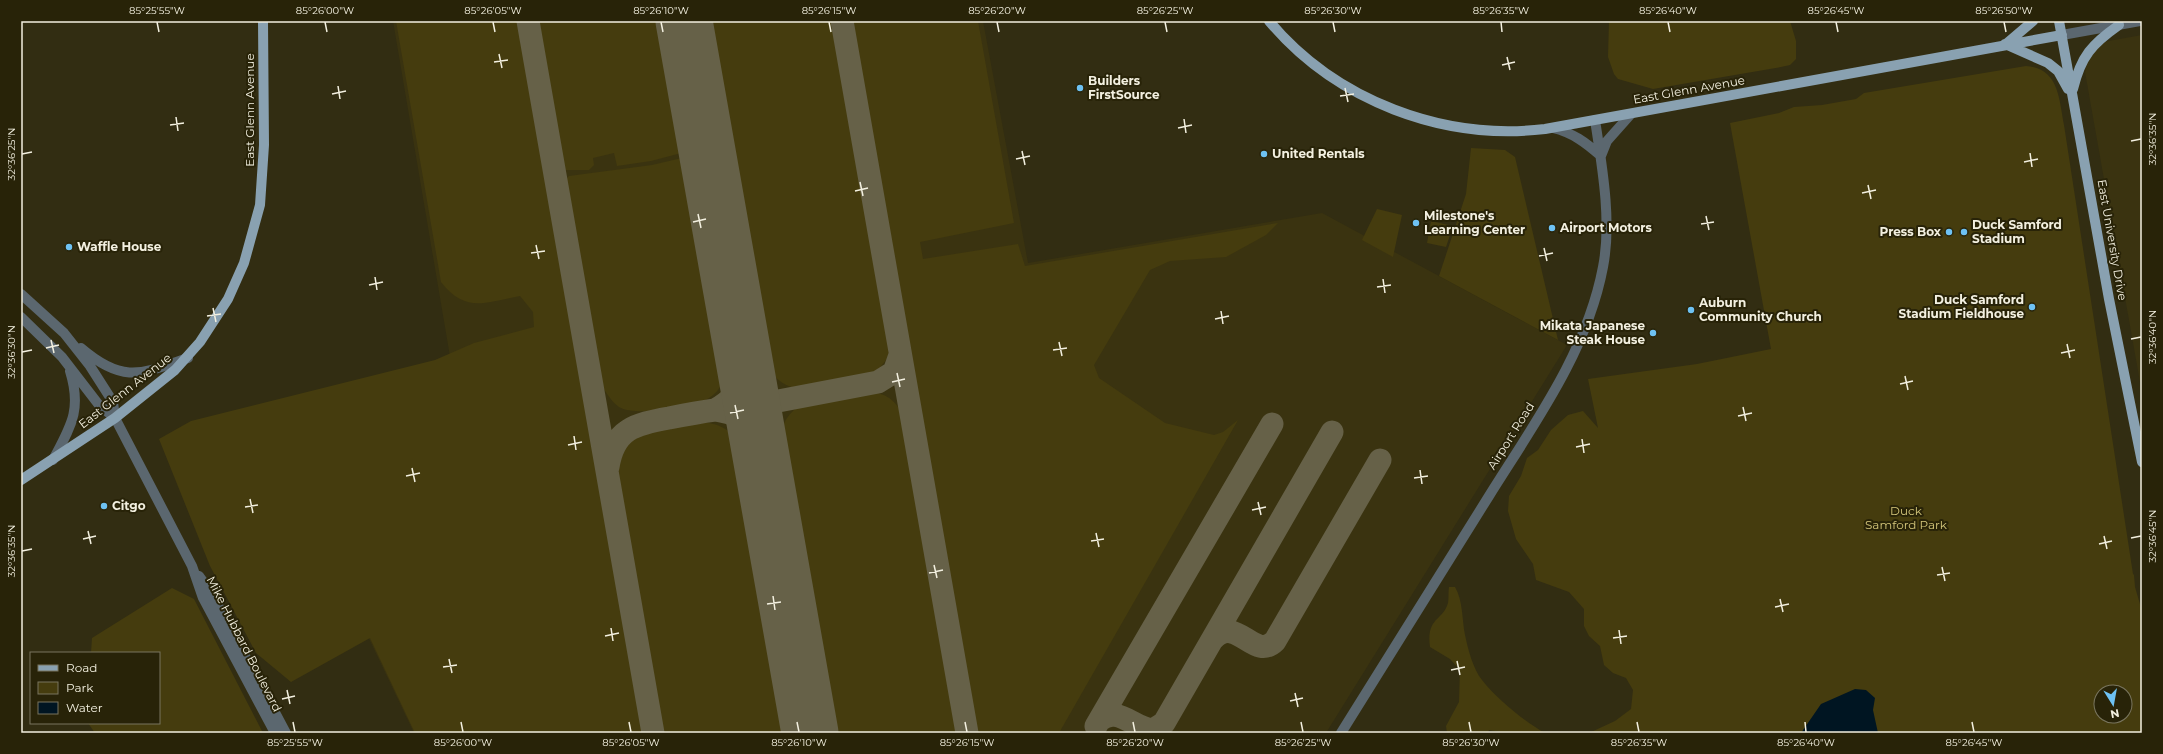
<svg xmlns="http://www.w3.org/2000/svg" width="2163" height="754" font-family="Montserrat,sans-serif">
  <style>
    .built { fill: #3a3310 }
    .green { fill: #453c0e; fill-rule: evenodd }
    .water { fill: #001522 }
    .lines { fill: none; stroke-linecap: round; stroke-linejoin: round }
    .taxiway { stroke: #666148; stroke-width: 23 }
    .runway { stroke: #666148; stroke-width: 57 }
    .minor { stroke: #5b676f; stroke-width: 10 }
    .major { stroke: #89a1b1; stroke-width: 10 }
    .ticks { fill: none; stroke: #f3f0e0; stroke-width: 1.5 }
    .poi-dot { fill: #6ec2f3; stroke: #282308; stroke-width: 1.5 }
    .labels { text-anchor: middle; stroke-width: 4; stroke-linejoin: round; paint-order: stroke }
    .poi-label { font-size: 12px; font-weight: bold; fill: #f3f0e0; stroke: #282308; text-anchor: start }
    .street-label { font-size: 12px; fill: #f3f0e0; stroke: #282308 }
    .park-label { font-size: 12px; fill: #d4c67a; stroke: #282308 }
    .neatline { fill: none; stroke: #f3f0e0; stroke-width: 1.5 }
    .ticks-label { font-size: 10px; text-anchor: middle; fill: #f3f0e0 }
  </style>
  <rect width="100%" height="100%" fill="#322d12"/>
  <!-- built -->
  <path class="built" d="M393 21H983L1028 263 1322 213 1567 345 1326 733H414L354 607 464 439Z
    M2142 35V381L2140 382 2085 72 2088 58 2103 42Z"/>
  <!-- green -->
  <path class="green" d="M396 21H519L644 733H415L370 638 291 682 256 653 210 566 159 439 191 421 435 360 474 343 534 327 533 312 520 296C486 302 466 314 441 282Z
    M539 21H666L689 151 651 161 617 166 614 153 593 158 594 165 589 170H565Z
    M705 21H836L892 340C890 349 889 358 882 365 880 368 876 372 873 373 858 381 807 392 791 387 778 382 771 374 765 362Z
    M850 21H978L1014 223 920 242 923 259 1018 244 1025 266 1278 223 1266 235 1226 257 1170 261 1150 270 1094 365 1099 378 1165 423 1214 435 1223 432 1238 420 1059 733H975Z
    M1609 21H1790L1796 41V59L1790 65 1781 67 1653 89 1618 79 1614 74 1608 57Z
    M2026 66C2059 68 2059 99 2064 125L2133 574 2134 575 2135 587 2142 611V733H1589L1615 721 1631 709 1633 690 1626 678 1613 673 1604 665 1600 646 1589 636 1584 626V609L1569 592 1536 580 1533 564 1516 539 1508 511 1509 496 1521 476 1527 458 1538 450 1551 430 1568 415 1583 411 1598 428 1588 379 1697 364 1771 349 1730 123 1779 113 1794 107 1822 105 1856 99 1864 93ZM2101 692H2125V716H2101Z
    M1471 148 1505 150 1515 157 1558 340 1439 276 1466 194Z
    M682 158H690L727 364C725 377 722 390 709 398 694 408 635 417 619 407 612 402 608 395 603 388L566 179 569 176 652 165Z
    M1377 209 1402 215 1393 257 1362 240Z
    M1431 221 1453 226 1446 247 1427 243Z
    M861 391C884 392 894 397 905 418L961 733H830L779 440C787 395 824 398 861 391Z
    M702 422C722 424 733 431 742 449L792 733H663L618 475C622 425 662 429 702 422Z
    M1449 587H1455C1463 600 1462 620 1465 635 1468 649 1473 669 1482 680 1497 699 1525 722 1545 733H1505L1489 730 1488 733H1447L1446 726 1459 702 1460 670 1450 659 1430 647C1426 617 1443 621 1448 603 1449 598 1448 592 1449 587Z
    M172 588 194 599 263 733H95L88 723H159V653H91L92 638Z"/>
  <!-- water -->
  <path class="water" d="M1855 689 1866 690 1875 698 1873 710 1878 733H1801L1821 704Z"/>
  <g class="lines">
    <!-- taxiway -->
    <path class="taxiway" d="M528 21 653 733
      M842 21 967 733
      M715 410C735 413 747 419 758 437
      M758 437 764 411 773 402 878 382 894 372 900 355
      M608 467C614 429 635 424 669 418 684 415 700 412 715 410 731 401 740 391 746 374
      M1213 639C1237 614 1254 662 1275 641L1380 460
      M1099 721C1117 704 1134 729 1153 730L1164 723 1332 432
      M1096 726 1272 424"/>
    <!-- runway -->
    <path class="runway" d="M684 21 810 733"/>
    <!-- minor -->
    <path class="minor" d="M2062 35 2140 21
      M1553 128C1573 133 1585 142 1601 156L1607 141 1631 114
      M21 294 64 333 90 366 113 402 115 418 192 566 203 598 275 733
      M21 317 62 357 99 405 115 418
      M81 348C123 384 141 374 188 358
      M53 460C71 426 82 410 70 371
      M199 576 212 594 286 733
      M1341 733C1390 654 1439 575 1489 496 1534 424 1587 352 1603 267 1612 221 1602 166 1595 120"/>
    <!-- major -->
    <path class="major" d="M1269 21C1336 101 1443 141 1545 129L2062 35
      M2059 21 2109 299 2142 462
      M2005 44 2048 63 2058 71 2068 89
      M2006 44 2033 21
      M2073 89C2081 56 2092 44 2119 25
      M21 480 115 418 175 370 200 342 228 299 244 263 260 205 264 145 263 21"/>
  </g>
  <!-- ticks -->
  <path class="ticks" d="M157 22 159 32M325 22 327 32M493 22 495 32M661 22 663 32M829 22 831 32M997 22 999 32M1165 22 1167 32M1333 22 1335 32M1501 22 1502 32M1668 22 1670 32M1836 22 1838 32M2004 22 2006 32M499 54 502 68M1507 57 1510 70M494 62 508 60M1502 65 1515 62M338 86 340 99M1345 88 1348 102M332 94 346 91M1340 96 1354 94M176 117 178 131M1184 119 1186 133M170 125 184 123M1178 128 1192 125M2131 141 2141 139M1022 151 1025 165M2030 153 2032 167M22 154 32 152M1016 159 1030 156M2024 162 2038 159M860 182 863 196M1868 185 1871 199M855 191 868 188M1862 193 1876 190M698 214 701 228M1706 216 1709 230M693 222 706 219M1701 224 1714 222M536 245 539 259M1544 248 1547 261M531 253 545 251M1539 256 1553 253M375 277 377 290M1383 279 1385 293M369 285 383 282M1377 287 1391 285M213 308 216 322M1221 311 1223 324M207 316 221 314M1215 319 1229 316M2131 339 2141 337M51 340 54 353M1059 342 1062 356M2067 344 2070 358M46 348 59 345M1053 350 1067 348M22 352 32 350M2061 353 2075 350M897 373 900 387M1905 376 1908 390M892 382 905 379M1900 384 1913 381M735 405 738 419M1743 407 1746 421M730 413 744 410M1738 416 1752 413M574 436 576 450M1582 439 1584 453M568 445 582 442M1576 447 1590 444M412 468 415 482M1420 470 1422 484M406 476 420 473M1414 478 1428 476M250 499 253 513M1258 502 1261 515M245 507 258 505M1252 510 1266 507M88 531 91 544M1096 533 1099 547M2104 536 2107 549M2131 538 2141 536M83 539 96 536M1091 541 1104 539M2099 544 2112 541M22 551 32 549M934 565 937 578M1942 567 1945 581M929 573 943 570M1937 575 1950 573M773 596 775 610M1780 599 1783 612M767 604 781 602M1775 607 1789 604M611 628 613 641M1619 630 1621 644M605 636 619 633M1613 638 1627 636M449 659 452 673M1457 661 1460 675M443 667 457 665M1451 670 1465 667M287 690 290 704M1295 693 1298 707M282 699 295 696M1290 701 1303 698M293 722 295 732M461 722 463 732M629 722 631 732M797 722 799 732M965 722 967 732M1133 722 1135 732M1301 722 1303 732M1469 722 1471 732M1637 722 1639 732M1805 722 1806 732M1972 722 1974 732"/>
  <!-- markers -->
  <g class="poi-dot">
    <circle cx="1080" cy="88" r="4"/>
    <circle cx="1264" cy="154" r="4"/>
    <circle cx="1416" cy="223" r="4"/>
    <circle cx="1552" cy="228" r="4"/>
    <circle cx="1949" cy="232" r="4"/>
    <circle cx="1964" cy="232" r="4"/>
    <circle cx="69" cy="247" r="4"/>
    <circle cx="2032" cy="307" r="4"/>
    <circle cx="1691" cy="310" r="4"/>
    <circle cx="1653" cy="333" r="4"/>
    <circle cx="104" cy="506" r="4"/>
  </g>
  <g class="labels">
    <!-- poi labels -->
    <g class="poi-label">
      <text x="1088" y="85">Builders<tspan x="1088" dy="14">FirstSource</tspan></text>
      <text x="1272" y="158">United Rentals</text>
      <text x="1424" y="220">Milestone's<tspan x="1424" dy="14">Learning Center</tspan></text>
      <text x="1972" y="229">Duck Samford<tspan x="1972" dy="14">Stadium</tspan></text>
      <text x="1560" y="232">Airport Motors</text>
      <text x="1941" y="236" text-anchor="end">Press Box</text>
      <text x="77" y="251">Waffle House</text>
      <text x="2024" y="304" text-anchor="end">Duck Samford<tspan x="2024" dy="14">Stadium Fieldhouse</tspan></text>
      <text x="1699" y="307">Auburn<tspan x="1699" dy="14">Community Church</tspan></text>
      <text x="1645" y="330" text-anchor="end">Mikata Japanese<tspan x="1645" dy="14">Steak House</tspan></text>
      <text x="112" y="510">Citgo</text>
    </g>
    <!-- street labels -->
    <g class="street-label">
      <text transform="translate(1689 90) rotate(-10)" y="4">East Glenn Avenue</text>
      <text transform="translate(250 110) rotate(-90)" y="4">East Glenn Avenue</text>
      <text transform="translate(2112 240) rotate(80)" y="4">East University Drive</text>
      <text transform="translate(125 391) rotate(-38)" y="4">East Glenn Avenue</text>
      <text transform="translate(1511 436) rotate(-58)" y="4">Airport Road</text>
      <text transform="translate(244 644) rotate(63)" y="4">Mike Hubbard Boulevard</text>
    </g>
    <!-- park labels -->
    <g class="park-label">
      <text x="1906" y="515">Duck<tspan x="1906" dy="14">Samford Park</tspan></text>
    </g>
  </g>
  <!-- border -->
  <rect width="2163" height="754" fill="none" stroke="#282308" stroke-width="44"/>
  <!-- legend -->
  <rect x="30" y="652" width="130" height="72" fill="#282308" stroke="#79755e"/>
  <rect x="38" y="665" width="20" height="6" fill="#89a1b1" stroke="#79755e"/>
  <text x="66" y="672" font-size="12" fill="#f3f0e0">Road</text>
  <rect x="38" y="682" width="20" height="12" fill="#453c0e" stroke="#79755e"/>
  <text x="66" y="692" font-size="12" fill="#f3f0e0">Park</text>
  <rect x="38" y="702" width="20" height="12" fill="#001522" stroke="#79755e"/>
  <text x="66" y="712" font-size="12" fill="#f3f0e0">Water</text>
  <!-- north arrow -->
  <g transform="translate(2113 704) rotate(169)"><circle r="19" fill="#282308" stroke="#79755e"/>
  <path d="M0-3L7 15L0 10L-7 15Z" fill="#6ec2f3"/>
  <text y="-6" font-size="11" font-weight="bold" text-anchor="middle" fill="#f3f0e0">N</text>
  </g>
  <rect x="22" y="22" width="2119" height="710" class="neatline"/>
  <g class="ticks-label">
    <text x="157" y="14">85°25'55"W</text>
    <text x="325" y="14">85°26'00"W</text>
    <text x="493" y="14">85°26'05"W</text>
    <text x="661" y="14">85°26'10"W</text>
    <text x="829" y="14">85°26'15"W</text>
    <text x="997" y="14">85°26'20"W</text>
    <text x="1165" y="14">85°26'25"W</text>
    <text x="1333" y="14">85°26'30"W</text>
    <text x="1501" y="14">85°26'35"W</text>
    <text x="1668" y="14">85°26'40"W</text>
    <text x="1836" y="14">85°26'45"W</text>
    <text x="2004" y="14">85°26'50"W</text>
    <text transform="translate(2152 139) rotate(-90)" y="4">32°36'35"N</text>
    <text transform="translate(11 154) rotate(-90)" y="4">32°36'25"N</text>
    <text transform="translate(2152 337) rotate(-90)" y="4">32°36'40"N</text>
    <text transform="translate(11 352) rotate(-90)" y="4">32°36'30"N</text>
    <text transform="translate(2152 536) rotate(-90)" y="4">32°36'45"N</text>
    <text transform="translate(11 551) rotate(-90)" y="4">32°36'35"N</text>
    <text x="295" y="746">85°25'55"W</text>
    <text x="463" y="746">85°26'00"W</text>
    <text x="631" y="746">85°26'05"W</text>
    <text x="799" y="746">85°26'10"W</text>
    <text x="967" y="746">85°26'15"W</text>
    <text x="1135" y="746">85°26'20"W</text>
    <text x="1303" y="746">85°26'25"W</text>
    <text x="1471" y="746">85°26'30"W</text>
    <text x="1639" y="746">85°26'35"W</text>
    <text x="1806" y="746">85°26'40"W</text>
    <text x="1974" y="746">85°26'45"W</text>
  </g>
</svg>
